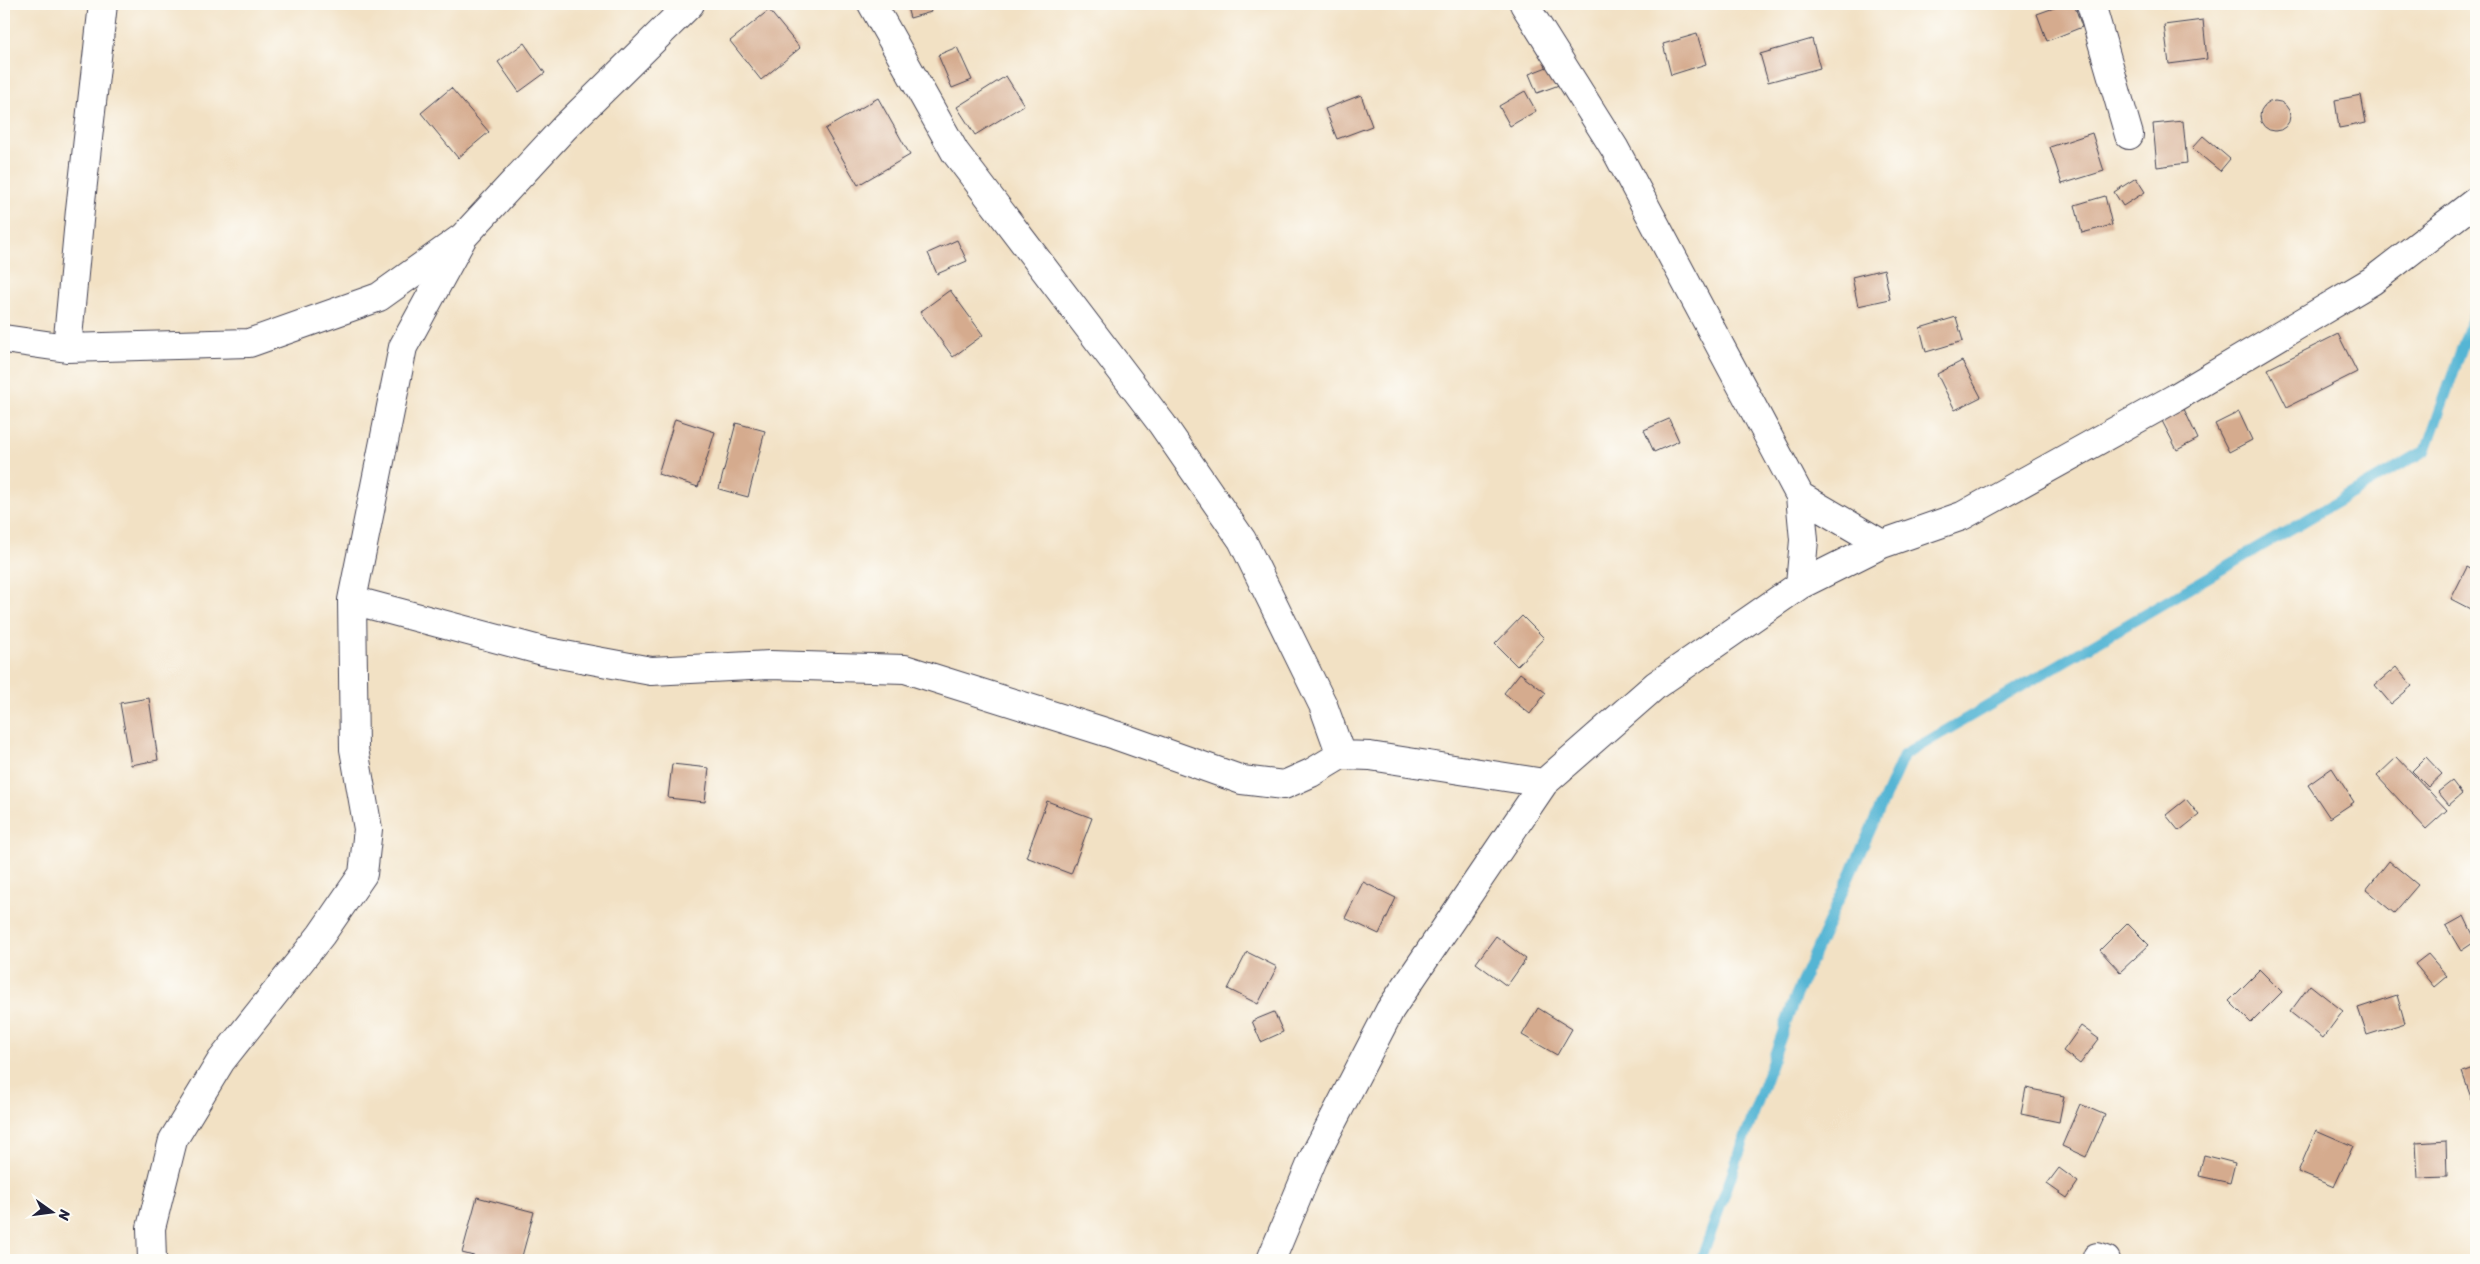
<svg xmlns="http://www.w3.org/2000/svg" width="2480" height="1264" font-family="Sriracha,sans-serif">
  <style>
    .lines { fill: none; stroke-linecap: round; stroke-linejoin: round }
    .stream { stroke: #55b5d4; stroke-width: 11 }
    .building { fill: #d5ab8e }
    .street-casing { stroke: #413f50; stroke-width: 30 }
    .street { stroke: #fff; stroke-width: 28 }
  </style>
  <rect width="100%" height="100%" fill="#fdfcf7"/>
  <filter id="ink" filterUnits="userSpaceOnUse"><feTurbulence type="fractalNoise" baseFrequency=".02" numOctaves="2"/><feDisplacementMap in="SourceGraphic" scale="10" xChannelSelector="R" yChannelSelector="G"/><feConvolveMatrix kernelMatrix="1 2 1 2 8 2 1 2 1" color-interpolation-filters="sRGB"/></filter>
  <filter id="wash" filterUnits="userSpaceOnUse"><feTurbulence type="fractalNoise" baseFrequency=".0096" numOctaves="4" result="noise"/><feDisplacementMap in="SourceGraphic" scale="20" xChannelSelector="R" yChannelSelector="G"/><feGaussianBlur stdDeviation="1.12" result="paint"/><feColorMatrix in="noise" values="0 0 0 0 0 0 0 0 0 0 0 0 0 0 0 0 0 1.4 0 .05"/><feComposite in="paint" operator="in"/></filter>
  <g filter="url(#wash)">
    <rect width="100%" height="100%" fill="#f2e1c4"/>
    <g class="lines">
      <!-- stream -->
      <path class="stream" d="M1701 1260 1796 995 1904 755 2426 450 2476 308"/>
    </g>
    <g id="blocks">
      <!-- building -->
      <path class="building" d="M906 4H928L931 12 910 18Z
        M2065 4H2074L2082 27 2047 41 2037 14Z
        M769 10 800 48 761 80 730 41Z
        M2203 20 2207 59 2169 64 2164 25Z
        M1697 34 1706 64 1671 75 1663 44Z
        M1812 39 1820 68 1768 82 1760 54Z
        M524 43 545 73 519 92 498 62Z
        M957 47 972 80 952 88 938 55Z
        M1552 65 1559 85 1537 93 1529 74Z
        M1006 76 1024 105 975 135 957 107Z
        M451 88 489 132 458 158 421 113Z
        M1525 91 1536 111 1510 126 1499 106Z
        M1361 95 1372 126 1337 139 1325 109Z
        M2361 95 2366 123 2339 128 2335 100Z
        M878 98 910 155 858 185 825 129Z
        M2260 116a15 15 0 1 1 30 0a15 15 0 1 1-30 0Z
        M2183 121 2187 163 2157 167 2153 124Z
        M2092 133 2104 171 2062 184 2050 147Z
        M2203 136 2230 159 2220 171 2192 148Z
        M2136 178 2145 192 2123 206 2114 192Z
        M2105 196 2112 225 2082 233 2075 205Z
        M957 240 967 261 937 274 928 253Z
        M1884 269 1890 299 1858 306 1852 277Z
        M950 290 983 335 953 357 920 312Z
        M1956 317 1963 341 1926 352 1920 328Z
        M2338 334 2357 372 2287 407 2268 369Z
        M1962 361 1981 397 1955 410 1937 374Z
        M2184 409 2198 439 2177 450 2162 421Z
        M2239 412 2252 440 2229 452 2215 424Z
        M675 419 715 432 698 487 658 474Z
        M1669 419 1679 441 1654 452 1644 430Z
        M736 423 765 431 748 497 719 489Z
        M2467 567 2476 572V612L2451 599Z
        M1522 616 1544 638 1517 666 1495 644Z
        M2396 667 2412 686 2391 704 2375 685Z
        M1520 673 1546 693 1530 714 1504 693Z
        M149 698 158 760 131 765 120 703Z
        M2397 757 2447 810 2426 829 2377 776Z
        M2426 757 2442 774 2428 787 2412 771Z
        M672 764 709 768 705 802 668 798Z
        M2332 768 2354 802 2330 818 2308 785Z
        M2452 781 2462 794 2449 805 2438 792Z
        M2186 799 2199 815 2179 831 2166 815Z
        M1047 801 1092 818 1071 874 1026 857Z
        M2389 861 2418 885 2394 913 2366 890Z
        M1363 882 1396 898 1379 934 1345 918Z
        M2464 916 2476 941 2461 951 2446 926Z
        M2127 923 2149 945 2120 972 2100 950Z
        M1496 936 1526 959 1507 986 1476 963Z
        M1247 952 1277 967 1258 1004 1228 989Z
        M2428 954 2447 976 2434 987 2415 964Z
        M2260 970 2282 992 2251 1023 2229 1001Z
        M2310 985 2343 1011 2323 1038 2290 1012Z
        M2397 995 2405 1023 2367 1035 2358 1008Z
        M1538 1008 1572 1029 1557 1055 1522 1035Z
        M1274 1012 1283 1032 1261 1042 1252 1021Z
        M2081 1026 2099 1039 2080 1064 2063 1051Z
        M2476 1067V1105L2474 1106 2462 1072Z
        M2026 1088 2064 1096 2059 1122 2021 1114Z
        M2080 1104 2105 1115 2086 1157 2062 1146Z
        M2316 1130 2353 1146 2334 1187 2298 1172Z
        M2446 1141 2447 1177 2418 1178 2416 1143Z
        M2204 1155 2235 1163 2230 1183 2199 1176Z
        M2059 1168 2078 1182 2067 1198 2047 1184Z
        M477 1197 534 1212 521 1260H489L462 1253Z"/>
    </g>
  </g>
  <g filter="url(#ink)">
    <use href="#blocks" fill-opacity="0" stroke="#413f50" stroke-width="1"/>
    <g class="lines">
      <defs>
        <path id="street" d="M872 4 955 152 1162 424 1242 540 1323 705 1341 755
          M1524 4 1615 149 1800 496 1804 540 1800 585
          M2091 4 2129 135
          M4 339 67 348 249 343 379 297 463 237 565 127 690 4
          M67 348 80 210 103 4
          M1800 496 1882 544
          M352 600 543 651 651 671 770 665 905 669 1115 735 1242 780 1284 785 1311 773 1341 755 1370 756 1544 783
          M2097 1257 2106 1260
          M152 1260 151 1228 173 1140 221 1061 321 935 363 874 368 829 354 749 352 600 403 347 463 237
          M1271 1260 1313 1159 1390 1010 1544 783 1656 685 1800 585 1882 544 1962 516 2175 398 2372 281 2476 201"/>
      </defs>
      <!-- street casing -->
      <use href="#street" class="street-casing"/>
      <!-- street -->
      <use href="#street" class="street"/>
    </g>
  </g>
  <!-- margin -->
  <rect width="2480" height="1264" fill="none" stroke="#fdfcf7" stroke-width="20"/>
  <!-- north arrow -->
  <g transform="translate(52 1212) rotate(104)" stroke="#fdfcf7" stroke-width="4" paint-order="stroke">
  <path d="M0-4L9 19L0 12L-9 19Z" fill="#22223b"/>
  <text y="-8" font-size="14" font-weight="bold" text-anchor="middle" fill="#22223b">N</text>
  </g>
</svg>
